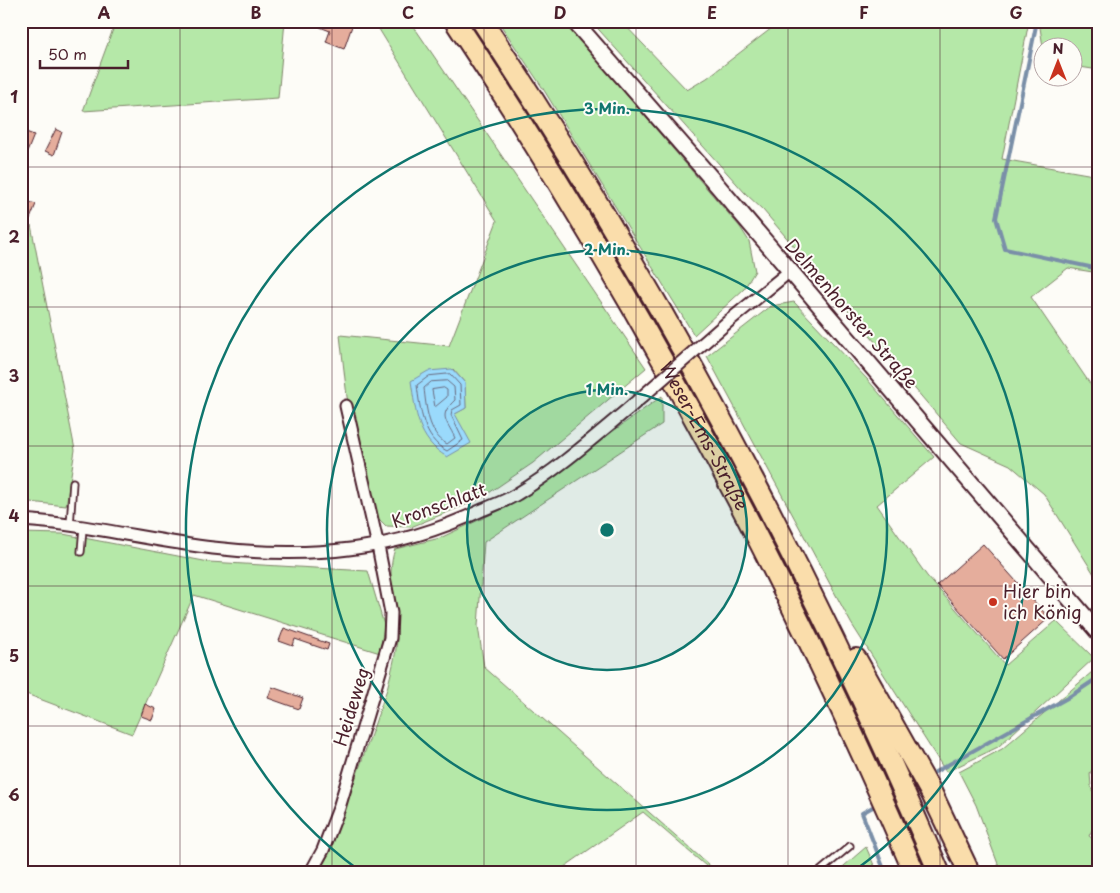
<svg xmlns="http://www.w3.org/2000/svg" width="1120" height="893" font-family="'Playpen Sans',sans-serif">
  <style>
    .green { fill: #b5e8a8; stroke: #80846a; fill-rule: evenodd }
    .water { fill: #9adafc; stroke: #7a8fa8 }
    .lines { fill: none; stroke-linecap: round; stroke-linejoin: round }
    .shore { stroke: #6a6a7f; stroke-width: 1 }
    .stream { stroke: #7a8fa8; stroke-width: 4 }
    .building { fill: #e5ad9c; stroke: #4a1f2b }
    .lane-casing { stroke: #4a1f2b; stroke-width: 9 }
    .street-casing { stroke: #4a1f2b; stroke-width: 15 }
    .secondary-casing { stroke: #4a1f2b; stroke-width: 19 }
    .highway-casing { stroke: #4a1f2b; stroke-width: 24 }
    .lane { stroke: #fdfcf7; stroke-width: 5.5 }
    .street { stroke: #fdfcf7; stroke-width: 11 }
    .secondary { stroke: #fdfcf7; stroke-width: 15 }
    .highway { stroke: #faddab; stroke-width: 20 }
    .street-bridge-casing { stroke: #4a1f2b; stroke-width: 15; stroke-linecap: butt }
    .street-bridge { stroke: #fdfcf7; stroke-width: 11 }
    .grid { fill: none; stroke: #4a1f2b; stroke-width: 1; stroke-opacity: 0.55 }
    .ring { fill: none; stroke: #0f766e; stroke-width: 2.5 }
    .poi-dot { fill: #c8321e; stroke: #fdfcf7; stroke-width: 2 }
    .labels { text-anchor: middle; stroke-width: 4; stroke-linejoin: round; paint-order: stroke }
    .street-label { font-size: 18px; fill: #4a1f2b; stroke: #fdfcf7 }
    .poi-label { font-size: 18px; fill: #4a1f2b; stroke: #fdfcf7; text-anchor: start }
    .centre { fill: #0f766e; stroke: #fdfcf7; stroke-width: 2.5 }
    .ring-label { font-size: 15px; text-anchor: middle; font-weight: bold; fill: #0f766e; stroke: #fdfcf7; stroke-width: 4; stroke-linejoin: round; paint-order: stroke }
    .neatline { fill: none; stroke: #4a1f2b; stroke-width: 2 }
    .grid-label { font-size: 16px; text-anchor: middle; font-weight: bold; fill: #4a1f2b }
  </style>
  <rect width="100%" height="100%" fill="#fdfcf7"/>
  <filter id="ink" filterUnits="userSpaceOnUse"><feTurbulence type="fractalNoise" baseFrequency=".02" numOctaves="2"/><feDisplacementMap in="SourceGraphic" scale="10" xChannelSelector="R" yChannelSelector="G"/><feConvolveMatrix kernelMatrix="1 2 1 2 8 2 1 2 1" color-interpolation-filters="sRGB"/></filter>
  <g filter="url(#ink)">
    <!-- green -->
    <path class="green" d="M116 21H285L278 98 83 111Z
      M374 21H410L646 368 533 463 480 499 411 527 386 526 376 516 347 397 340 335 449 346 497 221ZM453 369 465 383 466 408 455 414Z
      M498 21H563L740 227 749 241 755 271 744 289 694 335 542 87Z
      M591 21H621L687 90 707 78 781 21H1029L1002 159 1099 176V273L1068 268 1031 297 1099 397V582L1044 494 1010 465 961 443 763 210 745 193Z
      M1039 21H1099V70L1073 66 1072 48 1043 47Z
      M31 225 75 450 66 506 21 501V254Z
      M794 302 867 379 934 457 877 505 927 576 1005 665 1056 621 1094 658 998 747 946 772 851 623 707 356 771 306Z
      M662 396V424L484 542 478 626 484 667 717 872H713L643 812 557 872H319L329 854 387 689C391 673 396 656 397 639 397 609 385 578 395 549L440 538 509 506Z
      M21 533 63 534 209 562 368 571 384 625 380 653 194 595 132 734 21 692Z
      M1099 666V759L1090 773 1091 786 1099 807V816L1089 836 1099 843V872H1001L976 805 959 772 1002 749Z
      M866 847 877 872H837Z"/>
    <!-- water -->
    <path class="water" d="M452 369 465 383 466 408 455 414 471 443 447 457C417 439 416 413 411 381L428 371Z"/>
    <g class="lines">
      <!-- shore -->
      <path class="shore" d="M450 374 460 385 461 405 452 410 451 415 463 440 447 451C423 439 420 409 417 385L429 376Z
        M447 381 454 387 455 400C438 416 446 419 455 438L447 444C428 434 426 406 424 388L431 382Z
        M444 388 447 390V397L435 407 432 390Z"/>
      <!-- stream -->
      <path class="stream" d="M1037 21 996 218 1005 249 1099 269
        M928 776 1069 697 1099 677
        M878 804 862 813 885 872"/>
    </g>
    <!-- building -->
    <path class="building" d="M322 21H339L352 26 344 49 326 42 330 31 320 27Z
      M56 129 62 132 54 155 45 151Z
      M26 132 34 135 22 165 21 142Z
      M21 197 28 200 26 207 29 202 36 204 30 219 21 216Z
      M983 544 1049 618 1003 659 937 585Z
      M284 628 329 644 327 650 295 639 293 646 279 641Z
      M272 687 303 698 299 709 268 698Z
      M145 704 156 709 152 720 141 716Z"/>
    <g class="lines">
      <defs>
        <path id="lane" d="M70 526 73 482
          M81 552 83 528
          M819 872 850 846"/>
        <path id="street" d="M730 320 790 271
          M21 520C85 524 149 540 213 548 309 559 394 552 482 510 494 505 506 501 517 494 557 470 592 439 628 409
          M311 872 323 850 339 808 390 638 391 613 378 546 346 406"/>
        <path id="secondary" d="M574 21 711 178 1099 633"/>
        <g id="highway">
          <path id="s1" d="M455 21C634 290 787 575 914 872"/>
          <path d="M482 21C660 289 813 576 939 872"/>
          <path d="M856 659 932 794 969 872"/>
        </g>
      </defs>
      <!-- lane casing -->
      <use href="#lane" class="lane-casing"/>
      <!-- street casing -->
      <use href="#street" class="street-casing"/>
      <!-- secondary casing -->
      <use href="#secondary" class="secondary-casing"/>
      <!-- highway casing -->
      <use href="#highway" class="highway-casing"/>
      <!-- lane -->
      <use href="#lane" class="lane"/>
      <!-- street -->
      <use href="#street" class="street"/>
      <!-- secondary -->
      <use href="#secondary" class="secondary"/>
      <!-- highway -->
      <use href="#highway" class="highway"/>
      <defs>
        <path id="street-bridge" d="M628 409 730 320"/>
      </defs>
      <!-- street-bridge casing -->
      <use href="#street-bridge" class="street-bridge-casing"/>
      <!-- street-bridge -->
      <use href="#street-bridge" class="street-bridge"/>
    </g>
  </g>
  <!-- grid -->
  <path class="grid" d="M180 21V872M332 21V872M484 21V872M636 21V872M788 21V872M940 21V872M21 167H1099M21 307H1099M21 446H1099M21 586H1099M21 726H1099"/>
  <!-- distance rings -->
  <circle cx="607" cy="530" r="140" fill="#0f766e" fill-opacity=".12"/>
  <g class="ring">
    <circle cx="607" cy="530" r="140"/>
    <circle cx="607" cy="530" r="280"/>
    <path d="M360 871A421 421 0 1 1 854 871"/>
  </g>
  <!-- markers -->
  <circle class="poi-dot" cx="993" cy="602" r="5"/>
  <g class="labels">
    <!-- street labels -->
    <g class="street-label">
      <text transform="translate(851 314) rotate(49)" y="6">Delmenhorster Straße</text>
      <text dy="6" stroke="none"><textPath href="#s1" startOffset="484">Weser-Ems-Straße</textPath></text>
      <text transform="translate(439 506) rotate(-20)" y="6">Kronschlatt</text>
      <text transform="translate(352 707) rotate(-73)" y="6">Heideweg</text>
    </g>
    <!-- poi labels -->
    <g class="poi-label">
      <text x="1003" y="598">Hier bin<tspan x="1003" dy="21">ich König</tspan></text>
    </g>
  </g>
  <circle cx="607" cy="530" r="8" class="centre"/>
  <g class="ring-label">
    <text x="607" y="114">3 Min.</text>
    <text x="607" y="255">2 Min.</text>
    <text x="607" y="395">1 Min.</text>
  </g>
  <!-- margin -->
  <rect width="1120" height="893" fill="none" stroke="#fdfcf7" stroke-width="55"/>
  <!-- north arrow -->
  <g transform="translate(1058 62)"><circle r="24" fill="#fdfcf7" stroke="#b5a4a5"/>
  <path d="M0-4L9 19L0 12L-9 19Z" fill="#c8321e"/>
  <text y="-8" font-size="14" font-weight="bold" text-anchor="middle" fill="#4a1f2b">N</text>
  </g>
  <!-- scale -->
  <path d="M40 60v8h88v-8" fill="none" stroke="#4a1f2b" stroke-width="2.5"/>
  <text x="48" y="60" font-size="15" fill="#4a1f2b" stroke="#fdfcf7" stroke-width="4" paint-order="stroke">50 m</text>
  <rect x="28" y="28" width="1064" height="838" class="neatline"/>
  <g class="grid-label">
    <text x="104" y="19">A</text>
    <text x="256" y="19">B</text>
    <text x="408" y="19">C</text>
    <text x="560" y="19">D</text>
    <text x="712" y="19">E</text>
    <text x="864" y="19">F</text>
    <text x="1016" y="19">G</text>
    <text x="14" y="103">1</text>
    <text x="14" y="243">2</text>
    <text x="14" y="382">3</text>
    <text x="14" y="522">4</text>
    <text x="14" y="662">5</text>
    <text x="14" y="801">6</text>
  </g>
</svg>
